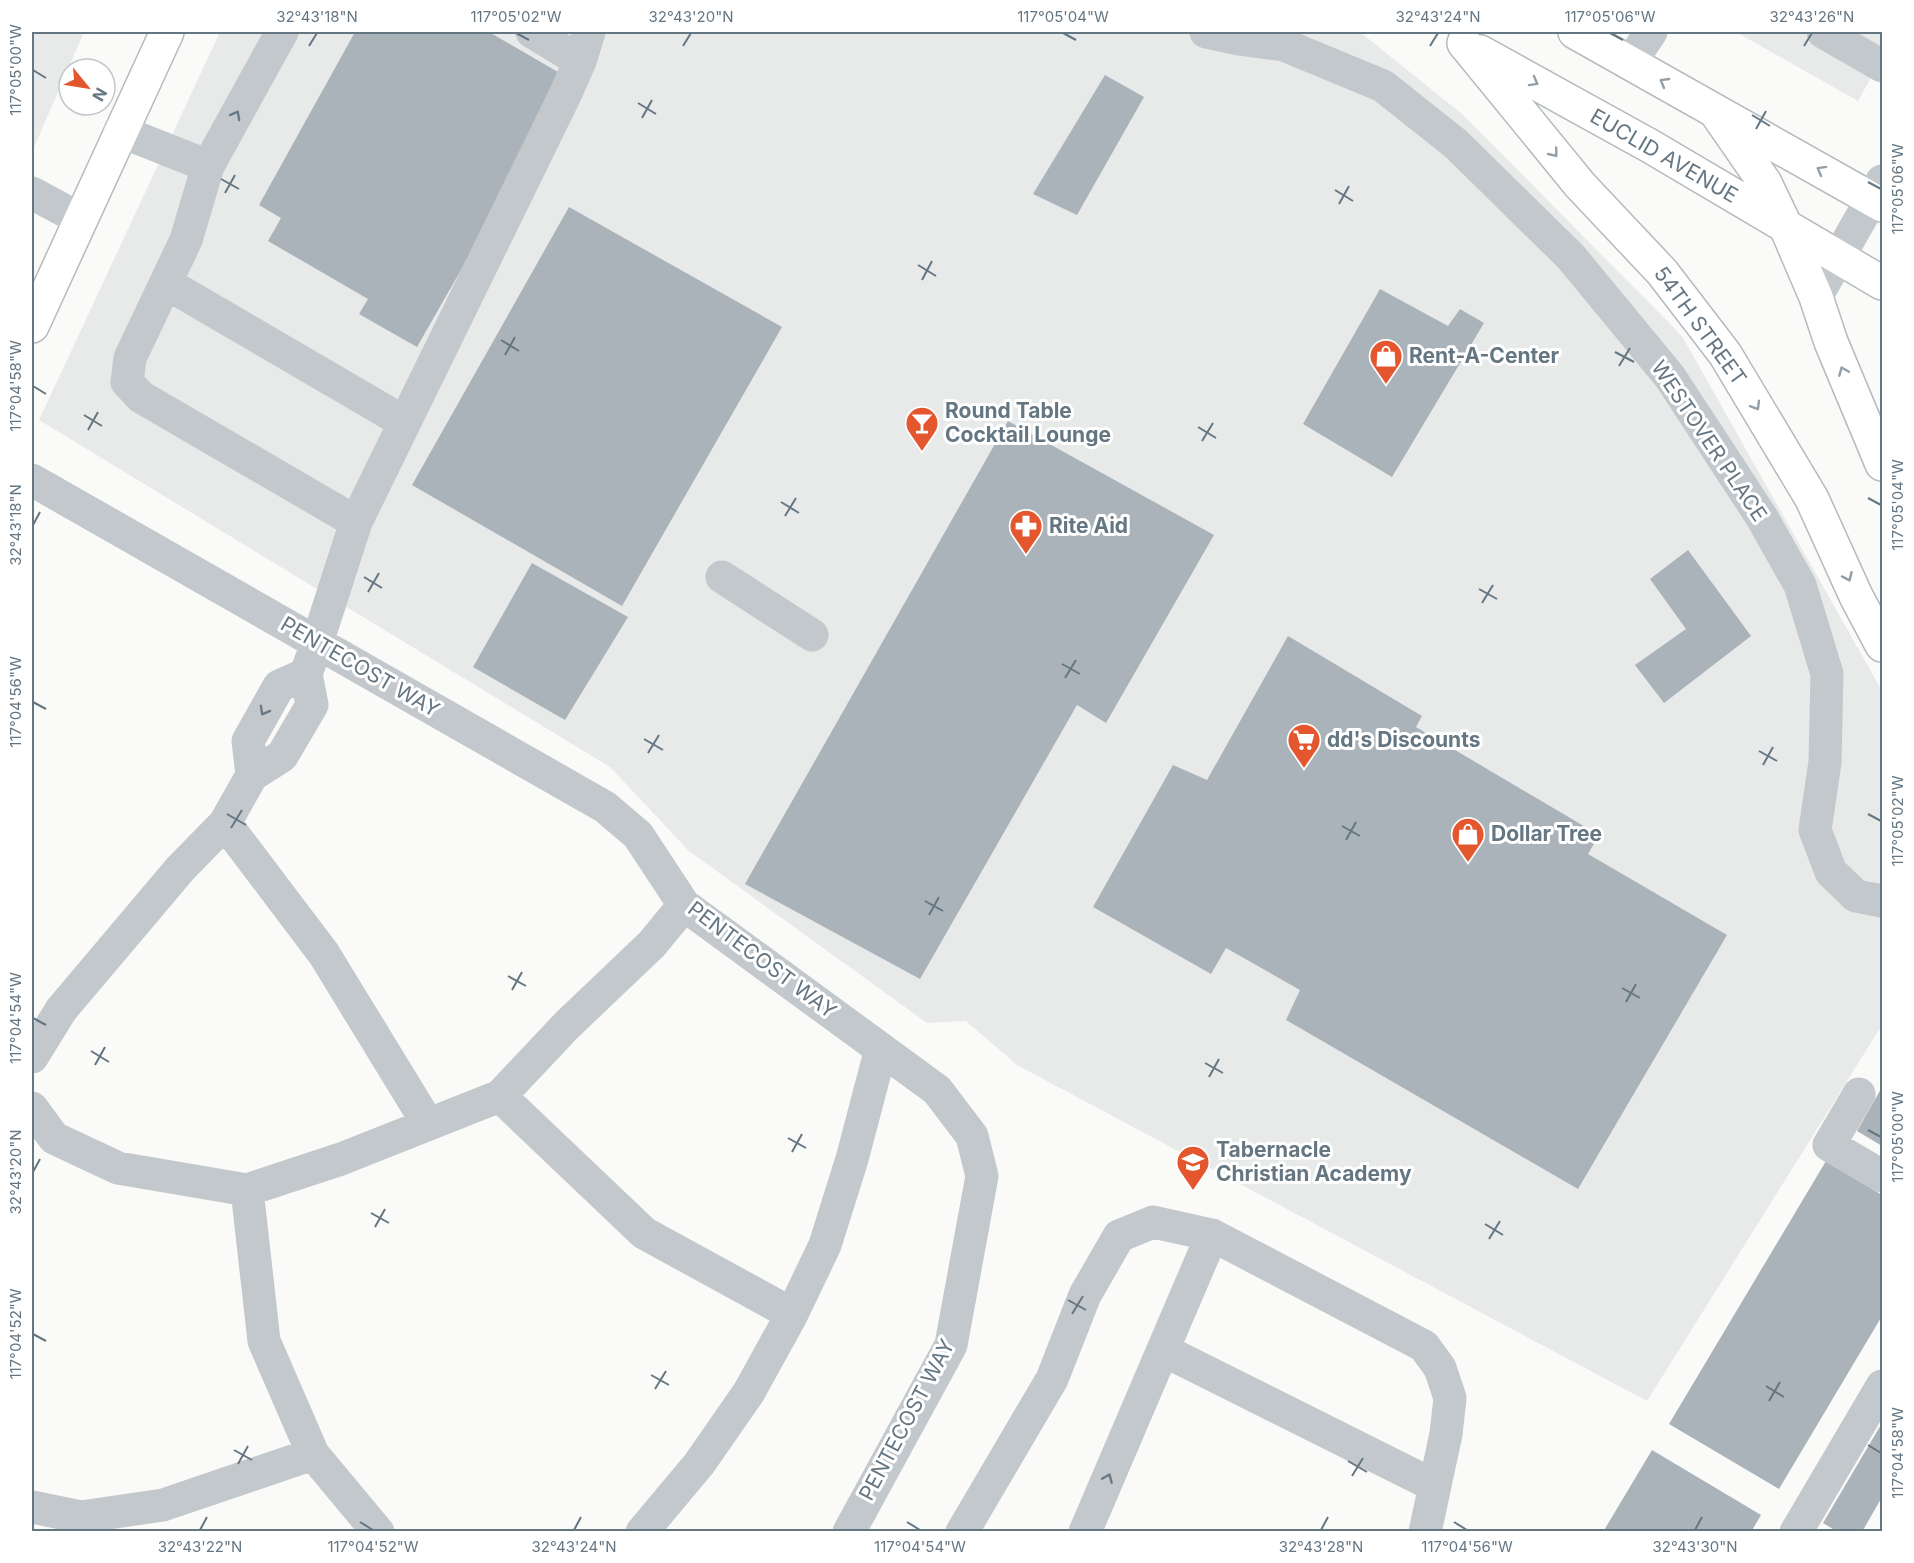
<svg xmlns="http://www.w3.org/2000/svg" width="1914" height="1563" font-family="Inter,sans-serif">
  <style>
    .built { fill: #e8e9e9 }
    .building { fill: #aab3b9 }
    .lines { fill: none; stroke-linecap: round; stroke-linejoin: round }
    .major-casing { stroke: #b5babe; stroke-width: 36 }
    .minor { stroke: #c3c8cc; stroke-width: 33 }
    .major { stroke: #fff; stroke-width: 33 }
    .oneway { stroke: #939fa8 }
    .oneway2 { stroke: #6a7a87 }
    .ticks { fill: none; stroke: #657683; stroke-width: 2 }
    .labels { text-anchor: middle; stroke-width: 6; stroke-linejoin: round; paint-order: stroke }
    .street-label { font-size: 21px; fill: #657683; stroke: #fff }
    .poi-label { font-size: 21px; font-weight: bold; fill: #657683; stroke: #fff; text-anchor: start }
    .neatline { fill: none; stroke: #657683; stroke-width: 2 }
    .ticks-label { font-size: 15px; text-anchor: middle; fill: #657683 }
  </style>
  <rect width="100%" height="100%" fill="#fafaf8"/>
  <!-- built -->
  <path class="built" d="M32 32H84L32 152Z
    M220 32H1360L1462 114 1682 336 1882 691V1025L1647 1401 1017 1065 966 1021 927 1023 689 851 610 767 39 420Z
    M1736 32H1882V58L1858 101Z"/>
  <!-- building -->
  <path class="building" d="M355 32H489L570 79 417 347 359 314 368 299 268 241 281 218 259 205Z
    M1105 75 1144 97 1077 215 1033 194Z
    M569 207 782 327 622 606 412 485Z
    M1380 289 1448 326 1460 309 1484 323 1392 477 1303 424Z
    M1008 421 1214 535 1106 723 1077 705 920 979 745 884Z
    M1688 550 1751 636 1664 703 1635 665 1686 629 1650 579Z
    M532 563 628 617 565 720 473 667Z
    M1288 636 1422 716 1416 727 1599 835 1588 854 1727 935 1578 1189 1286 1020 1300 990 1226 948 1211 974 1093 907 1173 765 1207 780Z
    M1882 1087V1146L1857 1131Z
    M1826 1161 1882 1195V1316L1779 1489 1669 1424Z
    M1882 1423V1497L1862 1532H1838L1823 1523Z
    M1652 1450 1761 1515 1751 1532H1603Z"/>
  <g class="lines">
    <defs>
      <path id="major" d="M1575 32 1882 205
        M1464 43 1580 185 1662 272 1725 354 1812 499 1856 596 1882 645
        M1480 52 1650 146 1882 283
        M1715 111 1765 183 1786 227 1816 297 1831 342 1882 464
        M32 326 167 32"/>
    </defs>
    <!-- major casing -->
    <use href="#major" class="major-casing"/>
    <!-- minor -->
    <path class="minor" d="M532 32 580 61
      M1206 32 1238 39 1284 45 1383 86 1456 144 1571 257 1670 377 1761 516 1800 585 1827 674 1825 762 1815 830 1831 872 1856 896 1882 901
      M1823 32 1882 66
      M1630 63 1651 32
      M120 131 208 166 186 240 130 358 127 382 141 397 356 522
      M208 166 282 32
      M32 193 80 219
      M166 283 404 422
      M1816 297 1882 181
      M32 480 605 807 638 835 684 905 937 1090 972 1136 982 1176 951 1345 849 1532
      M722 577 812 635
      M252 775 248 741 279 686 306 674
      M225 823 324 954 428 1124
      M32 1057 61 1010 180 869 225 823 252 775 282 756 312 705 306 674 317 643 356 522 565 95 580 61 589 32
      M1859 1094 1829 1145 1882 1176
      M500 1096 644 1233 792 1314
      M32 1108 54 1138 118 1168 247 1190 341 1159 500 1096 567 1025 652 944 684 905
      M247 1190 264 1341 313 1454 378 1532
      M1163 1350 1435 1486
      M32 1507 81 1517 163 1505 313 1454
      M642 1532 699 1464 749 1392 792 1314 825 1245 852 1159 881 1049
      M962 1532 1052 1379 1085 1295 1119 1236 1153 1222 1212 1235 1424 1346 1440 1368 1450 1398 1446 1434 1425 1532
      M1085 1532 1212 1235
      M1796 1532 1882 1386"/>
    <!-- major -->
    <use href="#major" class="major"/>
  </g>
  <!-- one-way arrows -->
  <defs><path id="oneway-chevron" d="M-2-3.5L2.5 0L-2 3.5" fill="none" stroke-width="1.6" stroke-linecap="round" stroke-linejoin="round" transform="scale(1.5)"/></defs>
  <g class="oneway">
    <use href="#oneway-chevron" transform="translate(1534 82) rotate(29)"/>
    <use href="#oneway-chevron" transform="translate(1664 82) rotate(-150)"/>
    <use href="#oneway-chevron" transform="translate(1554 153) rotate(51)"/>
    <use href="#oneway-chevron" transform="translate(1821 170) rotate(-151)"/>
    <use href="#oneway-chevron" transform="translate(1843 371) rotate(-113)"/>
    <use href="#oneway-chevron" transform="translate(1756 406) rotate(59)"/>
    <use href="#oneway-chevron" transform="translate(1848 577) rotate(66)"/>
  </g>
  <g class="oneway2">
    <use href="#oneway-chevron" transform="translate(236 115) rotate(-61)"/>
    <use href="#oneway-chevron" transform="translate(264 711) rotate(119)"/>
    <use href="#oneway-chevron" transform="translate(1108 1478) rotate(-67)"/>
  </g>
  <!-- ticks -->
  <path class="ticks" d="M516 33 529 40M1063 33 1076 40M1610 33 1623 40M309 46 317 33M683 46 691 33M1430 46 1438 33M1804 46 1812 33M33 70 46 78M638 103 656 114M1752 115 1770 126M642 118 652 100M1756 129 1766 111M221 179 239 189M1868 182 1881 189M1335 190 1353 201M225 193 235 175M1339 204 1349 186M918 265 936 276M922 280 932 261M501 340 519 351M1615 352 1634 362M505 355 515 337M1619 366 1630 348M33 386 46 394M84 415 102 426M1198 427 1216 438M88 430 98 412M1202 441 1213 423M1868 498 1881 505M781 502 799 513M785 516 796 498M33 525 40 512M364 577 382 588M1479 589 1497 599M368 592 379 573M1482 603 1493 585M1062 664 1080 674M1065 678 1076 660M33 702 46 709M644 739 663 750M1759 751 1777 761M648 753 659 735M1763 765 1773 747M227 814 246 825M1868 814 1881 821M1342 826 1360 836M231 828 242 810M1346 840 1356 822M925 901 943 911M929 915 939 897M508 976 526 986M1622 988 1640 998M512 990 522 972M1626 1002 1636 984M33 1018 46 1025M91 1051 109 1062M1205 1063 1223 1073M95 1065 105 1047M1209 1077 1219 1059M1868 1130 1881 1137M788 1138 806 1148M792 1152 802 1134M33 1172 40 1159M371 1213 389 1223M1485 1224 1503 1235M375 1227 385 1209M1489 1239 1500 1221M1068 1300 1086 1310M1072 1314 1083 1296M33 1334 46 1341M651 1375 669 1385M1766 1386 1784 1397M655 1389 666 1371M1769 1401 1780 1382M1868 1445 1881 1453M234 1450 252 1460M1348 1461 1367 1472M238 1464 248 1446M1352 1476 1363 1458M360 1522 373 1530M907 1522 920 1530M1454 1522 1467 1530M200 1530 207 1517M574 1530 581 1517M1321 1530 1328 1517M1695 1530 1702 1517"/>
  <!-- icons -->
  <defs>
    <symbol id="shop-pin" viewBox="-11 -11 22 30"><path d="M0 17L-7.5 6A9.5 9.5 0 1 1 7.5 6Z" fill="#e4572e" stroke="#fff"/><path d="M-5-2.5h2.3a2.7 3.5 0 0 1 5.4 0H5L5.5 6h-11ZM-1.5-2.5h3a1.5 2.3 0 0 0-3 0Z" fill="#fff"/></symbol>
    <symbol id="bar-pin" viewBox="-11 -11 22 30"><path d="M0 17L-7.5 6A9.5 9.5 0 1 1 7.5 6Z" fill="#e4572e" stroke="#fff"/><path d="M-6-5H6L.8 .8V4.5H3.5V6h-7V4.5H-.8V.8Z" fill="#fff"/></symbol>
    <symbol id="pharmacy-pin" viewBox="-11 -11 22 30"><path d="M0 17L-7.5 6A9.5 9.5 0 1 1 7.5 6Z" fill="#e4572e" stroke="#fff"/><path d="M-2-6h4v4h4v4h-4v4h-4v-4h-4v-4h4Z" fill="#fff"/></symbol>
    <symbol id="supermarket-pin" viewBox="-11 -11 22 30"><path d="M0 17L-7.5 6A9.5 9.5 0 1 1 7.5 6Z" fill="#e4572e" stroke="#fff"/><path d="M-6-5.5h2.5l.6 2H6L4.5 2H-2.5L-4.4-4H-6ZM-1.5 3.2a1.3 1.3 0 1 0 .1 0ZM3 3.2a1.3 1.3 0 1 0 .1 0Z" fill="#fff"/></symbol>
    <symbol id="school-pin" viewBox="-11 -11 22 30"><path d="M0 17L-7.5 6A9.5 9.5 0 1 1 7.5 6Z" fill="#e4572e" stroke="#fff"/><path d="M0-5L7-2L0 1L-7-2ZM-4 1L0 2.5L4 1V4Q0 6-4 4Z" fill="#fff"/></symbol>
  </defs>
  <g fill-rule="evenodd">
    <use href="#shop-pin" x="1367" y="337" width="38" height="52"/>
    <use href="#bar-pin" x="903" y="404" width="38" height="52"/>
    <use href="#pharmacy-pin" x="1007" y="507" width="38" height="52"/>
    <use href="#supermarket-pin" x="1285" y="721" width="38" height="52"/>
    <use href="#shop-pin" x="1449" y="815" width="38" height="52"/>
    <use href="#school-pin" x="1174" y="1143" width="38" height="52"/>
  </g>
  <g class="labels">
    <!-- street labels -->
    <g class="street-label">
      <text transform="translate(1664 156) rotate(30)" y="7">EUCLID AVENUE</text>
      <text transform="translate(1700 326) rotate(54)" y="7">54TH STREET</text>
      <text transform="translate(1709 441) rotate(56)" y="7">WESTOVER PLACE</text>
      <text transform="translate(360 667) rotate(30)" y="7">PENTECOST WAY</text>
      <text transform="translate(762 960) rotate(37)" y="7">PENTECOST WAY</text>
      <text transform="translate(907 1420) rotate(-62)" y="7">PENTECOST WAY</text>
    </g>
    <!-- poi labels -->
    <g class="poi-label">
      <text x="1409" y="363">Rent-A-Center</text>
      <text x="945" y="418">Round Table<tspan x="945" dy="24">Cocktail Lounge</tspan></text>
      <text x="1049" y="533">Rite Aid</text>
      <text x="1327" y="747">dd's Discounts</text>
      <text x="1491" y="841">Dollar Tree</text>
      <text x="1216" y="1157">Tabernacle<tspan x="1216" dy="24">Christian Academy</tspan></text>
    </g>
  </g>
  <!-- border -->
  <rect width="1914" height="1563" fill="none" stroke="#ffffff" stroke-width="66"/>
  <!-- north arrow -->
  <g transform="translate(87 87) rotate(120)"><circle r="28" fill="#ffffff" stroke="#c1c8cd" stroke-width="1.5"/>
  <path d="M0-4.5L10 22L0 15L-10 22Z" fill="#e4572e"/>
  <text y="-9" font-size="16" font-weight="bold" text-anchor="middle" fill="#657683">N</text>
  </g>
  <rect x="33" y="33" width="1848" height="1497" class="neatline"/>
  <g class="ticks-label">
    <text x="317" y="22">32°43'18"N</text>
    <text x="516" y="22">117°05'02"W</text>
    <text x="691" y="22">32°43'20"N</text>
    <text x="1063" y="22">117°05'04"W</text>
    <text x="1438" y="22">32°43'24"N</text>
    <text x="1610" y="22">117°05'06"W</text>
    <text x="1812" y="22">32°43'26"N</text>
    <text transform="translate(16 70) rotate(-90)" y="5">117°05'00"W</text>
    <text transform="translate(1898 189) rotate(-90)" y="5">117°05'06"W</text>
    <text transform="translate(16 386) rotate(-90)" y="5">117°04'58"W</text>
    <text transform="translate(1898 505) rotate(-90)" y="5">117°05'04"W</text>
    <text transform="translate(16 525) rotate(-90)" y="5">32°43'18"N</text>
    <text transform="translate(16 702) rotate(-90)" y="5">117°04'56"W</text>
    <text transform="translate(1898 821) rotate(-90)" y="5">117°05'02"W</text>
    <text transform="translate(16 1018) rotate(-90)" y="5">117°04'54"W</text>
    <text transform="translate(1898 1137) rotate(-90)" y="5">117°05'00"W</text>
    <text transform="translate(16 1172) rotate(-90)" y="5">32°43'20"N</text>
    <text transform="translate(16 1334) rotate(-90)" y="5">117°04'52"W</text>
    <text transform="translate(1898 1453) rotate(-90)" y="5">117°04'58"W</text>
    <text x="200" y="1552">32°43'22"N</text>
    <text x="373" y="1552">117°04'52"W</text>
    <text x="574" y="1552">32°43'24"N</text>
    <text x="920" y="1552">117°04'54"W</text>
    <text x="1321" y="1552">32°43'28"N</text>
    <text x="1467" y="1552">117°04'56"W</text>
    <text x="1695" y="1552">32°43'30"N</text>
  </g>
</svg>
